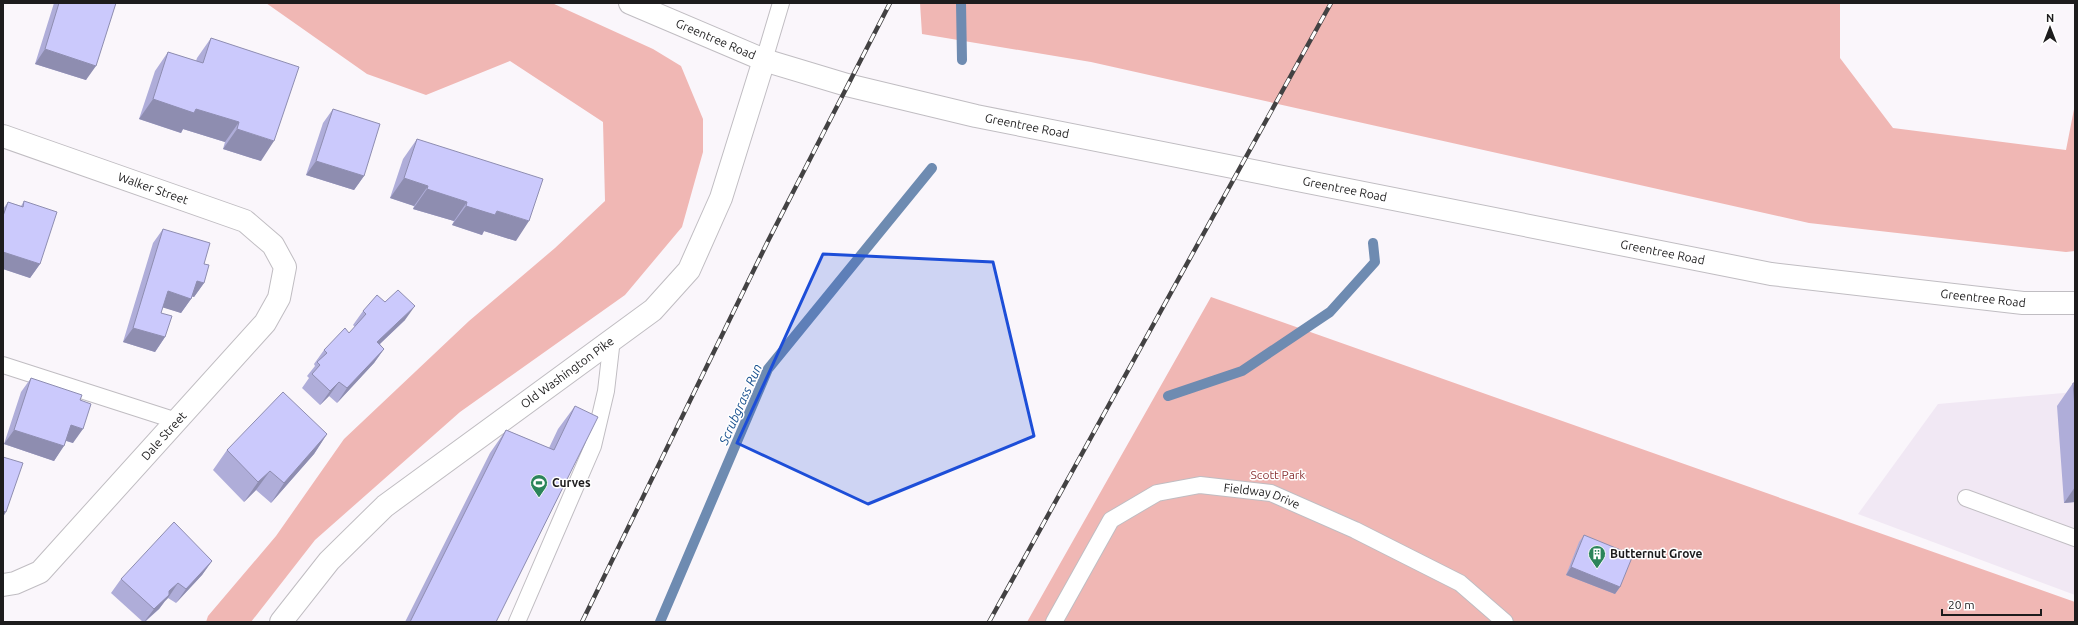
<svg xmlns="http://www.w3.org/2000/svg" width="2078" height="625" font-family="Ubuntu,sans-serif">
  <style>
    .built { fill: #f1e8f4 }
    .green { fill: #f0b7b4 }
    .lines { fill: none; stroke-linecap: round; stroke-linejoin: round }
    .stream { stroke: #6e8bb1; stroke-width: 10 }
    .service-casing { stroke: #c0bdc2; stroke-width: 18 }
    .minor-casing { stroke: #c0bdc2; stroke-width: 24 }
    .tertiary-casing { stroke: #c0bdc2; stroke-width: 24 }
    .primary-casing { stroke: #c0bdc2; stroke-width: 24 }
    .service { stroke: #fff; stroke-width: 16 }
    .minor { stroke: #fff; stroke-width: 22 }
    .tertiary { stroke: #fff; stroke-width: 22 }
    .primary { stroke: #fff; stroke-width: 22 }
    .rail-casing { stroke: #434243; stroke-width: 4.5 }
    .rail { stroke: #fff; stroke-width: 3; stroke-dasharray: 9; stroke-linecap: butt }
    .wall { fill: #afadd9 }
    .shaded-wall { fill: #8e8db0 }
    .building { fill: #cbc9fc; stroke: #8e8db0 }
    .marked { fill: #1d4ed8; fill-opacity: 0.2; stroke: #1d4ed8; stroke-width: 3; stroke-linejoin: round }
    .labels { text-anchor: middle; stroke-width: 3; stroke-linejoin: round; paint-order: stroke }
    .street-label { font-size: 12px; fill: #1d1c1d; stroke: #fff }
    .park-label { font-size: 12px; fill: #893234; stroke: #fff }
    .poi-label { font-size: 12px; font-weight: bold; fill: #1d1c1d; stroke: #fff; text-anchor: start }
    .water-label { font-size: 13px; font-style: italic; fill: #174f8e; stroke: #fff }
  </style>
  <rect width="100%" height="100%" fill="#faf6fb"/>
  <!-- built -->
  <path class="built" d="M2075 392V595L1858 514 1938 404Z"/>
  <!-- green -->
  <path class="green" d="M266 3H552L653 49 681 66 703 119V152L682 227 625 295 460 412 315 540 251 622H206L208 616 276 536 344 439 469 321 555 248 605 201 603 122 510 61 426 95 367 74Z
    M920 3H1840V58L1893 128 2066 150 2075 104V251L2066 252 1809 223 1091 62 922 34Z
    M1211 297 2075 602V622H1027Z"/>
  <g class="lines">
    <!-- stream -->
    <path class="stream" d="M961 3 962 60
      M1168 396 1242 371 1330 312 1375 262 1373 243
      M660 622 768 369 932 168"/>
    <defs>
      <g id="service">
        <path d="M764 60 781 3"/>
        <path d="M3 365 177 421"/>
        <path d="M1966 498 2075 538"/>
        <path d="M517 622 593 446 606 391 612 339"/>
        <path id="s1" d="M1054 622 1111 520 1157 493 1200 485 1271 493 1355 530 1460 583 1505 622"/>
      </g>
      <g id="minor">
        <path id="s2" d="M3 136 245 221 273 245 285 267 279 298 265 323 40 572 15 583 3 585"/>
      </g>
      <g id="tertiary">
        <path id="s3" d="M281 622 329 561 385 506 653 310 689 270 721 198 764 60"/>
      </g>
      <g id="primary">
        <path id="s4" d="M630 3 764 60 847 85 976 116 1771 274 2023 303H2075"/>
      </g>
    </defs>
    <!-- service casing -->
    <use href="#service" class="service-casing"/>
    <!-- minor casing -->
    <use href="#minor" class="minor-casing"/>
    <!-- tertiary casing -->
    <use href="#tertiary" class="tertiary-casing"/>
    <!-- primary casing -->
    <use href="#primary" class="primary-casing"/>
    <!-- service -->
    <use href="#service" class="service"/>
    <!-- minor -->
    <use href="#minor" class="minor"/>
    <!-- tertiary -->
    <use href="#tertiary" class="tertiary"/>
    <!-- primary -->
    <use href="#primary" class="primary"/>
    <defs>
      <path id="rail" d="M582 622 768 241 890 3
        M989 622 1331 3"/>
    </defs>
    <!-- rail casing -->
    <use href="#rail" class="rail-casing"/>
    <!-- rail -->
    <use href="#rail" class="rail"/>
  </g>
  <!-- wall -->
  <path class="wall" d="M54 3H116L86 80 35 64Z
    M211 38 261 161 223 149 225 142 183 129 181 133 139 119 155 71 168 52 196 61 197 58Z
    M333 109 364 176 354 190 306 175 323 123Z
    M417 139 516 241 484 231 482 235 452 225 454 221 413 209 414 206 390 198 403 159Z
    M24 201 40 264 30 278 3 269V209L8 202 21 206Z
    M163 229 204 283 194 297 192 296 191 299 181 313 163 307 161 313 165 337 155 352 123 342 153 243Z
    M363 311 405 320 380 344 384 349 374 363 337 403 329 396 320 405 302 388 309 378 307 376 315 366 314 364 324 350 349 333 355 327 353 325Z
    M31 378 80 400 73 443 66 441 54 461 4 444 21 392Z
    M2073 383H2075V502L2064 503 2057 406Z
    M575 406 496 622H405L490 453 506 430 549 448 558 429Z
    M327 434 314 454 271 503 256 490 244 502 213 470 227 450Z
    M1584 535 1620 587 1615 594 1566 575 1579 542Z
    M212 561 202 575 176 603 168 598 165 601 159 609 145 622H143L111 593 121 579Z"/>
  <!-- shaded-wall -->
  <path class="shaded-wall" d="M45 49 96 66 86 80 35 64Z
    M153 99 196 109 239 122 225 142 183 129 181 133 139 119Z
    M237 129 274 141 261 161 223 149Z
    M316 161 364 176 354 190 306 175Z
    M404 178 428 186 414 206 390 198Z
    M427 189 467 202 454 221 413 209Z
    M466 206 497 211 529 221 516 241 484 231 482 235 452 225Z
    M3 252 40 264 30 278 3 269Z
    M197 281 204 283 194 297 187 295Z
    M168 291 191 299 181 313 158 306Z
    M415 306 405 320 367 356 377 342Z
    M133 328 165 337 155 352 123 342Z
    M384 349 374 363 337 403 347 388Z
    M339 382 329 396 320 405 330 391Z
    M71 425 83 429 73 443 61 439Z
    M14 430 64 446 54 461 4 444Z
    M327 434 314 454 271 503 284 483Z
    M270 471 256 490 244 502 258 482Z
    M2075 487V502L2064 503Z
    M3 511 6 512 3 517Z
    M212 561 202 575 176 603 186 589Z
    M1571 567 1620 587 1615 594 1566 575Z
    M178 583 168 598 165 601 159 609 144 622 154 609 169 591Z"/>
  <!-- building -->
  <path class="building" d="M59 3H116L96 66 45 49Z
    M211 38 299 67 274 141 237 129 239 122 196 109 194 113 153 99 168 52 203 63Z
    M333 109 380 124 364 176 316 161Z
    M417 139 543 179 529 221 497 211 495 215 466 206 467 202 427 189 428 186 404 178Z
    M24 201 57 212 40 264 3 252V216L8 202 23 207Z
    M163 229 210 243 204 264 209 265 204 283 197 281 191 299 168 291 161 313 172 316 165 337 133 328Z
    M398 290 415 306 377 342 384 349 347 388 339 382 330 391 312 374 320 365 317 362 327 353 324 350 345 328 349 333 366 314 363 311 377 295 385 302Z
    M31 378 82 395 80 400 91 404 83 429 71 425 64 446 14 430Z
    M2073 383H2075V407Z
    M283 392 327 434 284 483 270 471 258 482 227 450Z
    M575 406 598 417 496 622H410L506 430 554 450Z
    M3 457 23 463 6 512 3 511Z
    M174 522 212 561 186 589 178 583 169 591V595L154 609 121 579Z
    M1584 535 1633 555 1620 587 1571 567Z"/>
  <!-- marked area -->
  <path class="marked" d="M823 254 993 262 1034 436 868 504 737 443Z"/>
  <!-- icons -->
  <defs>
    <symbol id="stadium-pin" viewBox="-11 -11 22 30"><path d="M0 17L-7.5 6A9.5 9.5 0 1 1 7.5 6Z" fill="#2b845a" stroke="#fff"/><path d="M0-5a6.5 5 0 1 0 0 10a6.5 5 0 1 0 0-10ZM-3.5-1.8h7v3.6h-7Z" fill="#fff"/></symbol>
    <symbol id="building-pin" viewBox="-11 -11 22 30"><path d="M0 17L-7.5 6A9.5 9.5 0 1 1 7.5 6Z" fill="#2b845a" stroke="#fff"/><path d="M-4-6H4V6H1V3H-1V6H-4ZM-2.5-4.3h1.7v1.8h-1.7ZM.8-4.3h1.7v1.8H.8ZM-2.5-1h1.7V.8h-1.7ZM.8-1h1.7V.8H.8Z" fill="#fff"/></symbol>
  </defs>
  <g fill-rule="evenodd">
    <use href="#stadium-pin" x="529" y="473" width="20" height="27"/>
    <use href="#building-pin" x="1587" y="544" width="20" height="27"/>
  </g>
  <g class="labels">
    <!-- street labels -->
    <g class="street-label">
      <text dy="4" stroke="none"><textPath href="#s4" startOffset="93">Greentree Road</textPath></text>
      <text dy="4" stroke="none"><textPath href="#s4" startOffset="417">Greentree Road</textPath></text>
      <text dy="4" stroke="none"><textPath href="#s4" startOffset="741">Greentree Road</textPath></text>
      <text dy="4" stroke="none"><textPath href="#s2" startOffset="159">Walker Street</textPath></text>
      <text dy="4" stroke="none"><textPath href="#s4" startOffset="1065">Greentree Road</textPath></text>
      <text dy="4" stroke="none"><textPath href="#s4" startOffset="1389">Greentree Road</textPath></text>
      <text dy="4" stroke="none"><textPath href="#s3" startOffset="382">Old Washington Pike</textPath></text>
      <text transform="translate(164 436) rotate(-48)" y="4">Dale Street</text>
      <text dy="4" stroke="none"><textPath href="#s1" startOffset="277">Fieldway Drive</textPath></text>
    </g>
    <!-- park labels -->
    <g class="park-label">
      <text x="1278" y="479">Scott Park</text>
    </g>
    <!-- poi labels -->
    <g class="poi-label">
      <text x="552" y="487">Curves</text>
      <text x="1610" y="558">Butternut Grove</text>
    </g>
    <!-- water labels -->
    <g class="water-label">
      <text transform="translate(740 404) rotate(-66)" y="5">Scrubgrass Run</text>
    </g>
  </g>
  <!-- border -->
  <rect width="2078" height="625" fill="none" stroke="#1d1c1d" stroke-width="8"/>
  <!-- north arrow -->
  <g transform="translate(2050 28)" stroke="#ffffff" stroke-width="3" paint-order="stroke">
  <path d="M0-3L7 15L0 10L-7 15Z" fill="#1d1c1d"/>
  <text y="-6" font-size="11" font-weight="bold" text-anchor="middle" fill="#1d1c1d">N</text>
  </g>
  <!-- scale -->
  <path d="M1942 609v6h99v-6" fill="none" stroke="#1d1c1d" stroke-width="2"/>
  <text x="1948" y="609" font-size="12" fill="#1d1c1d" stroke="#ffffff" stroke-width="3" paint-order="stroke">20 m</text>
</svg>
